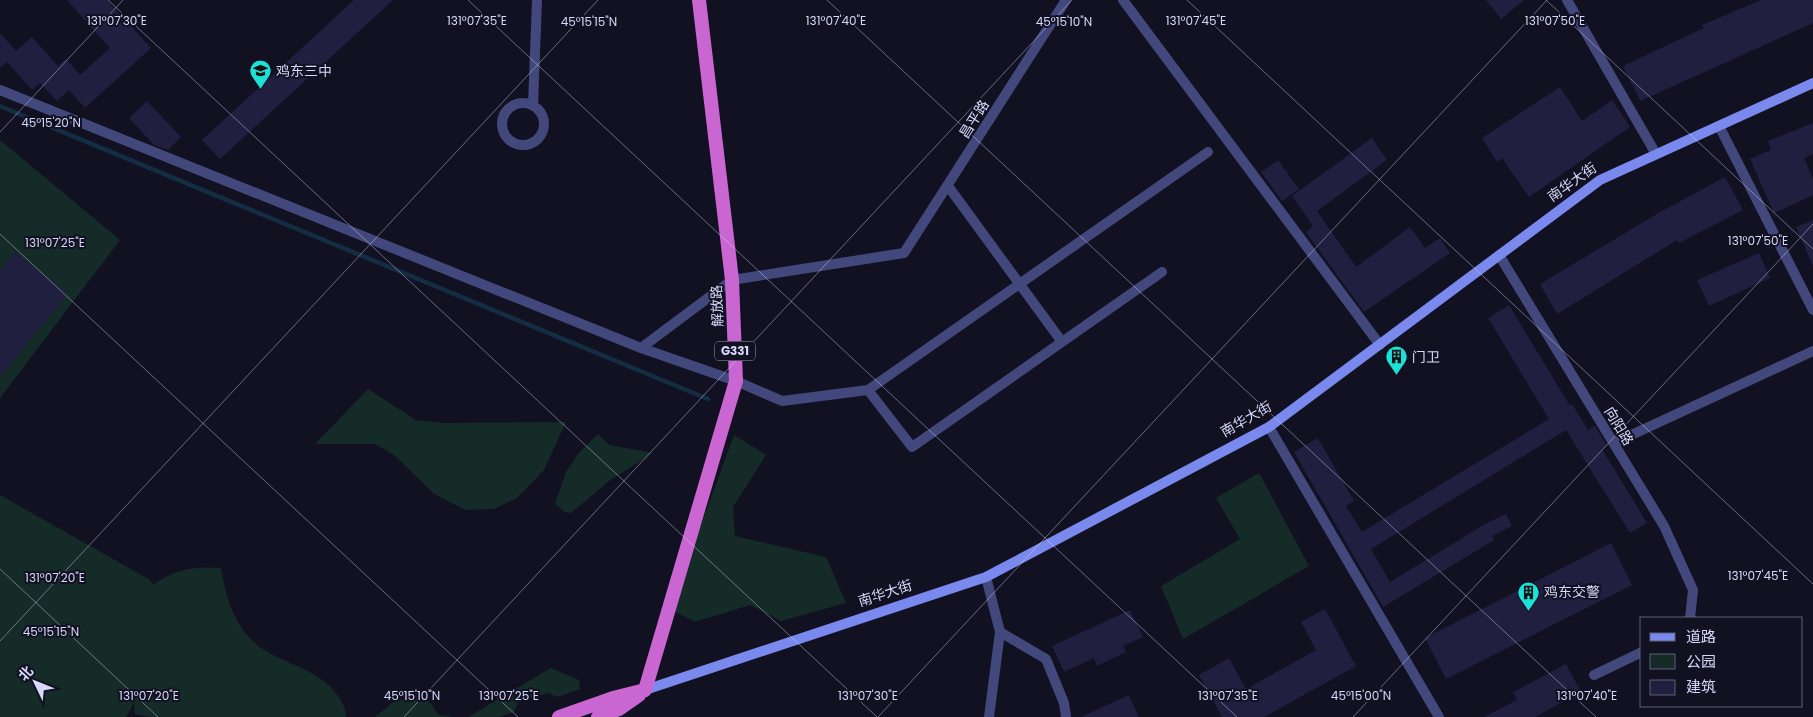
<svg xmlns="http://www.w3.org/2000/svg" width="1813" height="717" font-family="Poppins,'Noto Sans SC',sans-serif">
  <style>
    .green { fill: #152b27 }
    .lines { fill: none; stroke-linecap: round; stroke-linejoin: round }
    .stream { stroke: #142d43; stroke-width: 4.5 }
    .building { fill: #211f40 }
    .minor { stroke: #42487b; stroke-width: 10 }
    .secondary { stroke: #7a89ee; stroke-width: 10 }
    .trunk { stroke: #ca66d2; stroke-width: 14 }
    .ticks { fill: none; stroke: #d7d8fa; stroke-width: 1; stroke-opacity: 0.45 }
    .labels { text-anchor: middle; stroke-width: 4; stroke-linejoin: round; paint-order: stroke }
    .shield { fill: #112; stroke: #9c9cb9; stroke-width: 1 }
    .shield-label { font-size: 12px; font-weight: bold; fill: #d7d8fa }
    .poi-label { font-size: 14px; fill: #d7d8fa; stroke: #112; text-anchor: start }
    .street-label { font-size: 14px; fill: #d7d8fa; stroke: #112 }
    .ticks-label { font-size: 12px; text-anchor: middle; fill: #d7d8fa; stroke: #112; stroke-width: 4; stroke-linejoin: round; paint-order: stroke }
  </style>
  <rect width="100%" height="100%" fill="#112"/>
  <!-- green -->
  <path class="green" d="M0 140 120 240 0 398Z
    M368 389 416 420 442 423 566 422 544 470 517 498 494 509 465 510 433 493 394 455 375 444H315Z
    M598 434 609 445 653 453 609 481 571 513 565 512 555 504 566 472 579 453Z
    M734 435 766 455 733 507 735 536 826 557 846 603 781 621 750 605 695 622 670 609Z
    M1259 473 1309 566 1183 639 1161 586 1240 539 1216 498Z
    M0 495 150 580 153 585C173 569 197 566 221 568 226 595 230 613 247 635 271 664 317 664 338 696 343 704 346 708 346 717H151L135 714 134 703 126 717H0Z
    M551 668 579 680 580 689 557 697 548 693 518 702 514 712 499 717H468Z
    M417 695 427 699 439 715 453 717H375L392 703Z"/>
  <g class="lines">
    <!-- stream -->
    <path class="stream" d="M0 106 708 399"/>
  </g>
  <!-- building -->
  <path class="building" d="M67 0H107L151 48 85 108 69 90 57 101 40 83 32 90 7 62 0 68V33L16 51 32 37 58 66 66 59 80 75 110 48Z
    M354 0H393L220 159 202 140Z
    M1486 0H1524L1501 19Z
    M1761 0H1813V23L1640 101 1623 66 1704 28 1702 25Z
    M1560 87 1582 121 1612 100 1630 127 1529 197 1502 158 1497 162 1482 138Z
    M147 101 181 137 168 150 154 145 129 118Z
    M1813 123V154L1804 158 1813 179V195L1774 213 1750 159 1771 150 1768 141Z
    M1372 138 1387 160 1317 211 1356 267 1410 227 1425 248 1440 238 1450 253 1364 312 1306 232 1313 226 1292 196Z
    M1278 160 1299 189 1282 201 1261 172Z
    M1725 177 1743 210 1679 243 1677 240 1557 314 1540 284 1662 211Z
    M1813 220V266L1796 227Z
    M15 252 67 294 0 377V271Z
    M1759 253 1770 278 1709 306 1697 280Z
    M1509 305 1570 406 1572 404 1588 430 1595 426 1607 446 1602 449 1647 523 1630 533 1566 430 1371 549 1390 582 1485 524 1506 514 1512 526 1492 536 1494 540 1383 607 1294 452 1318 438 1354 501 1346 506 1362 532 1549 419 1488 318Z
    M1611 543 1632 585 1446 679 1425 638Z
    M1325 609 1356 666 1264 717H1222L1199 675 1229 658 1246 689 1316 650 1301 622Z
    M1130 610 1143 637 1123 646 1126 652 1097 666 1094 658 1064 672 1052 646Z
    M1566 664 1581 692 1535 717H1484L1517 700 1513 692Z
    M1129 695 1139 717H1081Z"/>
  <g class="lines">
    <!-- minor -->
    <path class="minor" d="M1123 0 1380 345
      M1567 0 1656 154
      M0 90 641 348 736 381 782 401 868 390 1208 152
      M502 124a21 21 0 1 1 42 0a21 21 0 1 1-42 0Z
      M533 105 537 0
      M1719 126 1813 310
      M948 186 1062 342
      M1499 255 1664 526 1693 590 1690 618
      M641 348 732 280 904 253 1066 0
      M868 390 912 447 1162 272
      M1269 427 1439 717
      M1614 443 1813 351
      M986 577 1000 632 989 717
      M1000 632 1046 659 1064 703 1066 717
      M1594 675 1642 652"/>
    <!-- secondary -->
    <path class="secondary" d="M645 690 986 577 1269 427 1600 180 1813 83"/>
    <!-- trunk -->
    <path class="trunk" d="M645 690 736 381 732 280 699 0
      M559 717 613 698 645 690
      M598 717 619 709 639 695"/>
  </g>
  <!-- ticks -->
  <path class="ticks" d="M108 0 877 717M468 0 1237 717M827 0 1596 717M1187 0 1813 584M1546 0 1813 249M0 132 123 0M0 234 518 717M0 569 158 717M0 641 598 0M404 717 1072 0M878 717 1547 0M1353 717 1813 224"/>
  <!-- icons -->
  <defs>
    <symbol id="school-pin" viewBox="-11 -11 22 30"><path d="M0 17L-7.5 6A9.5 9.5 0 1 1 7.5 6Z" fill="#1de0d6" stroke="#112"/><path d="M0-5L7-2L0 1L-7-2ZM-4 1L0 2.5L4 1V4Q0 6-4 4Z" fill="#111"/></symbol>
    <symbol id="building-pin" viewBox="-11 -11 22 30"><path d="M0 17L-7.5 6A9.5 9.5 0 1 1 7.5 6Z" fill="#1de0d6" stroke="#112"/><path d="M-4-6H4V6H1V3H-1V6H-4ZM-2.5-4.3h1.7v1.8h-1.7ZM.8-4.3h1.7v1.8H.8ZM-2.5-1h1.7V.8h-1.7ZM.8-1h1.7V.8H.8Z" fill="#111"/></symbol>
  </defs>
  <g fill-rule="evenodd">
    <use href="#school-pin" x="248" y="58" width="25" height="34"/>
    <use href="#building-pin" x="1384" y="344" width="25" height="34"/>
    <use href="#building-pin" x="1516" y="580" width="25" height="34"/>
  </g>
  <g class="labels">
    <!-- shield labels -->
    <rect class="shield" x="715" y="341.5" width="40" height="19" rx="4"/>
    <g class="shield-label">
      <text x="735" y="355">G331</text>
    </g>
    <!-- poi labels -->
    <g class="poi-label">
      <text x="276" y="76">鸡东三中</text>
      <text x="1412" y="362">门卫</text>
      <text x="1544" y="597">鸡东交警</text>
    </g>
    <!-- street labels -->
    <g class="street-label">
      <text transform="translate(974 119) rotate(-58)" y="5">昌平路</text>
      <text transform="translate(1572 182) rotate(-35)" y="5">南华大街</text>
      <text transform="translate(717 306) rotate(-92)" y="5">解放路</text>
      <text transform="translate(1246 419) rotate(-30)" y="5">南华大街</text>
      <text transform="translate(1619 426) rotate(59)" y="5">向阳路</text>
      <text transform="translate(885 593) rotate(-18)" y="5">南华大街</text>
    </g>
  </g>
  <g class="ticks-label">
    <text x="117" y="25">131°07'30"E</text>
    <text x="477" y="25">131°07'35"E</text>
    <text x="836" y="25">131°07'40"E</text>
    <text x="1196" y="25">131°07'45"E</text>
    <text x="1555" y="25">131°07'50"E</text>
    <text x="589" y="26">45°15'15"N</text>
    <text x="1064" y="26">45°15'10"N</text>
    <text x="51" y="127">45°15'20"N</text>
    <text x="1758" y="245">131°07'50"E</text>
    <text x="55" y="247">131°07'25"E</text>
    <text x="1758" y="580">131°07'45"E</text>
    <text x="55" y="582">131°07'20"E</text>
    <text x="51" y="636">45°15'15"N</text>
    <text x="412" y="700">45°15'10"N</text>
    <text x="1361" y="700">45°15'00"N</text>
    <text x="149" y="700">131°07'20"E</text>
    <text x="509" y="700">131°07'25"E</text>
    <text x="868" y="700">131°07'30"E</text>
    <text x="1228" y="700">131°07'35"E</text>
    <text x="1587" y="700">131°07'40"E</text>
  </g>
  <!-- legend -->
  <rect x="1640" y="617" width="162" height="90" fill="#111122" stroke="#606178"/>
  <rect x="1650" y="633" width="25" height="8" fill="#7a89ee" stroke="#606178"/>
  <text x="1686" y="642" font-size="15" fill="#d7d8fa">道路</text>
  <rect x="1650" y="654" width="25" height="15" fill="#152b27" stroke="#606178"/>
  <text x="1686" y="667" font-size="15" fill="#d7d8fa">公园</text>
  <rect x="1650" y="680" width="25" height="15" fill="#211f40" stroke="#606178"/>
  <text x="1686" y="692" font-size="15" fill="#d7d8fa">建筑</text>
  <!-- north arrow -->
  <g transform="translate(35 682) rotate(313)" stroke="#111122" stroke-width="4" paint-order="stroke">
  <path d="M0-4L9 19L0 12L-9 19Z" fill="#d7d8fa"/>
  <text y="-8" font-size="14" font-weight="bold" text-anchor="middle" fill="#d7d8fa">北</text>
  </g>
</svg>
